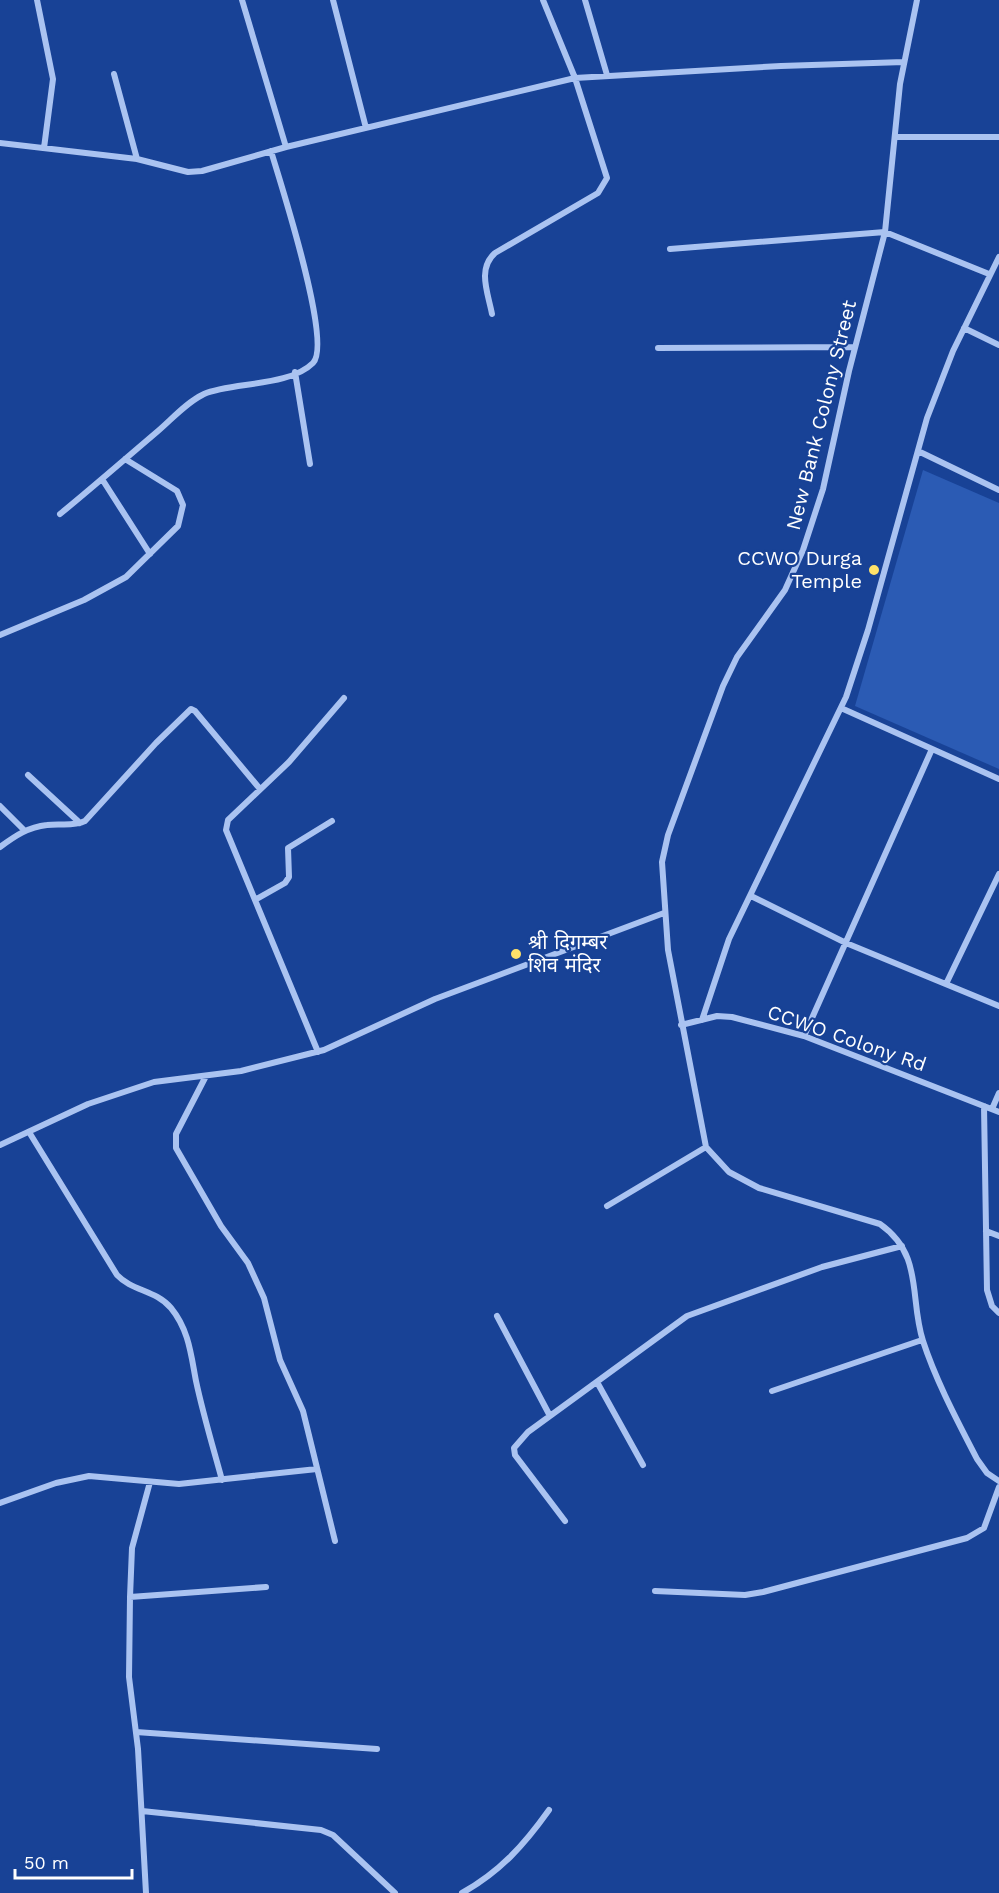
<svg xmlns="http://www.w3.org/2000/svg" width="999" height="1893" font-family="'Work Sans','Noto Sans Devanagari',sans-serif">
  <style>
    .green { fill: #2b5bb4 }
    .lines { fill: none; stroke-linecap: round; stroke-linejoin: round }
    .minor { stroke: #aac3f1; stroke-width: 6 }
    .poi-dot { fill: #ffe269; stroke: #184296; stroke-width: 2 }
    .labels { text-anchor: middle; stroke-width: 4.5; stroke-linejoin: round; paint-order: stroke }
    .street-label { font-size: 20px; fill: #fff; stroke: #184296 }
    .poi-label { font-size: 20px; fill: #fff; stroke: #184296; text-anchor: end }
  </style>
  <rect width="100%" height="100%" fill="#184296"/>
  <!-- green -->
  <path class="green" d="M923 470 999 503V769L855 706Z"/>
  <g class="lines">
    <!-- minor -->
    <path class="minor" d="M37 0 53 79 44 148
      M242 0 286 147
      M333 0 366 128
      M585 0 607 75
      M917 0 900 84 885 232 849 371 823 489 803 550 785 590 737 657 723 686 668 835 662 862 668 950 706 1147 729 1172 759 1188 880 1224C924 1255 909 1298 923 1341 936 1381 958 1422 977 1459L987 1473 999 1481
      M114 74 137 159
      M896 137H999
      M0 143 137 159 188 172 202 171 286 147 575 78 781 66 904 62
      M670 249 885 232 989 274
      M492 314C488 293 477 269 495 253L598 193 607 178 575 78 543 0
      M964 328 999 345
      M658 348 855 347
      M295 372 310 464
      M918 451 999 490
      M102 479 150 554
      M60 514C93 487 125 459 158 431 172 419 187 402 204 394 231 382 289 387 313 363 333 343 280 182 271 151
      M0 635 84 600 126 577 178 526 183 505 177 491 125 459
      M841 708 999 779
      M28 775 80 823
      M0 806 25 831
      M0 847C15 836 28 827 47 825 61 823 72 827 85 821L156 743 191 709 195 711 260 789
      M751 896 846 943 999 1006
      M255 900 285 883 289 877 288 848 332 821
      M946 984 999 874
      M702 1020 729 939 846 697 868 630 927 418 953 351 999 257
      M681 1025 717 1016 732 1017 804 1036 999 1112
      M804 1036 932 749
      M318 1052 226 830 228 820 289 762 344 698
      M206 1076 176 1134V1148L221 1226 248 1263 264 1298 280 1360 303 1411 335 1541
      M984 1106 987 1290 992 1306 999 1313
      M992 1109 999 1093
      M29 1132 117 1275C132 1291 156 1290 171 1308 189 1330 191 1355 196 1381 203 1414 213 1447 222 1480
      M0 1145 88 1104 154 1082 241 1071 324 1050 435 999 664 913
      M607 1206 706 1147
      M986 1231 999 1236
      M497 1316 550 1416
      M597 1382 643 1465
      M772 1391 922 1340
      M0 1503 56 1483 89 1476 179 1484 317 1469
      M565 1521 515 1455 514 1448 528 1432 687 1316 822 1267 902 1246
      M655 1591 745 1595 763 1592 967 1538 984 1528 999 1487
      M130 1597 266 1587
      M136 1732 377 1749
      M142 1811 321 1830 333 1835 395 1893
      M146 1893 138 1749 129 1677 130 1597 132 1548 150 1482
      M462 1893C500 1872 524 1845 549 1810"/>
  </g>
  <!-- markers -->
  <g class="poi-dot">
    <circle cx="874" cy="570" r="6"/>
    <circle cx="516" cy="954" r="6"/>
  </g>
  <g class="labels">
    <!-- street labels -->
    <g class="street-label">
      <text transform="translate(821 415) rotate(-76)" y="7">New Bank Colony Street</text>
      <text transform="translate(847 1038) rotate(19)" y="7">CCWO Colony Rd</text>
    </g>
    <!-- poi labels -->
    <g class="poi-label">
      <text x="862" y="565">CCWO Durga<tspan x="862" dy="23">Temple</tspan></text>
      <text x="528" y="949" text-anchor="start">श्री दिगम्बर<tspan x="528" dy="23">शिव मंदिर</tspan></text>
    </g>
  </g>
  <!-- scale -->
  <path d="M15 1869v9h117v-9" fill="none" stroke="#ffffff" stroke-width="3"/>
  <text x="24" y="1869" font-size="18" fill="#ffffff" stroke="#184296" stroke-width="4.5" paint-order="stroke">50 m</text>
</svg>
